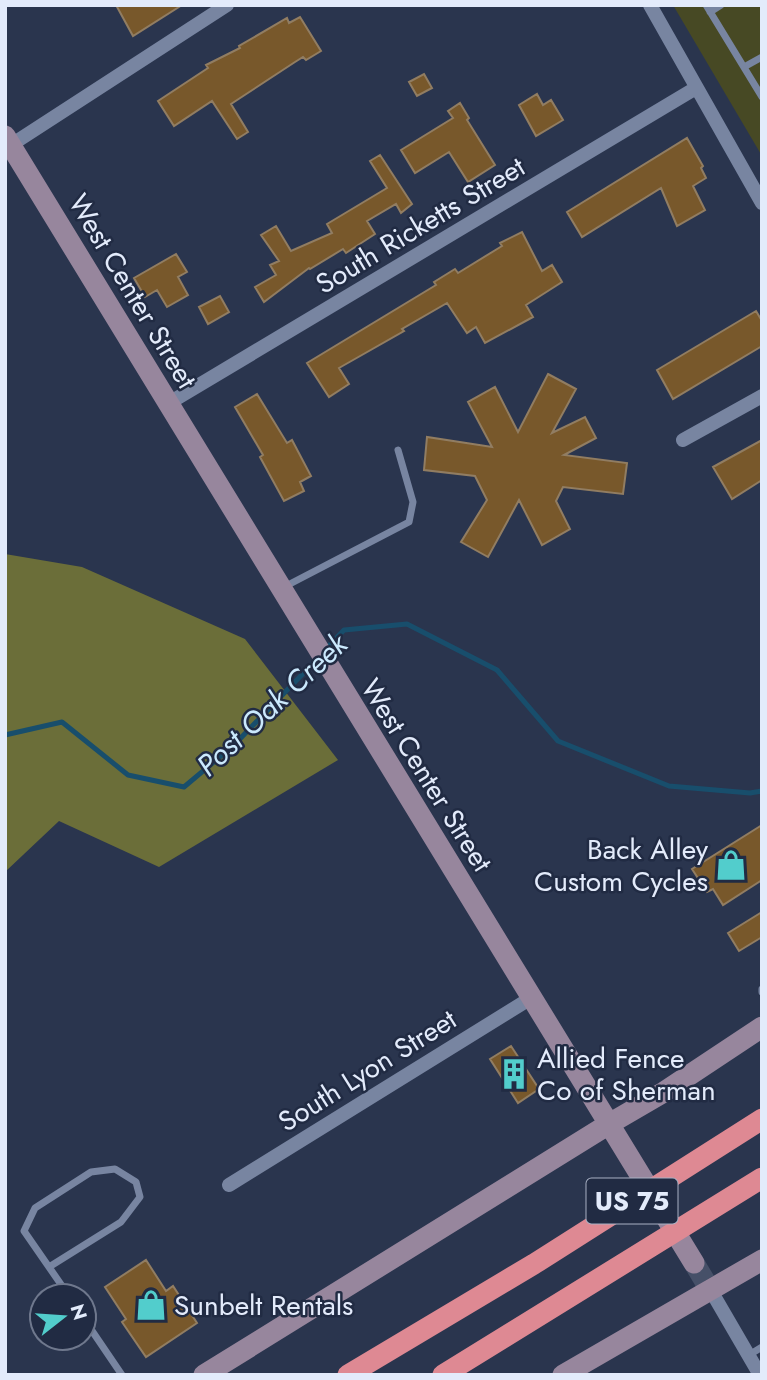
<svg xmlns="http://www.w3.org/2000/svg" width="767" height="1380" font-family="Jost,sans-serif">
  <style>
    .green { fill: #474924 }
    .forest { fill: #6b6e39 }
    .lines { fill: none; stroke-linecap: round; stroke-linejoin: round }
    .stream { stroke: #184e6c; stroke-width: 5 }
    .building { fill: #78582b; stroke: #917d62; stroke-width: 2 }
    .secondary-tunnel { stroke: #465068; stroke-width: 21; stroke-dasharray: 21 10; stroke-linecap: butt }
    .lane { stroke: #7885a1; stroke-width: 7 }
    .street { stroke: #7885a1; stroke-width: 14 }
    .secondary { stroke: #97869d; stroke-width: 21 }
    .highway { stroke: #de8993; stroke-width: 21 }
    .labels { text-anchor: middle; stroke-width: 5; stroke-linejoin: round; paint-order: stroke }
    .shield { fill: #212b43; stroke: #a9b1c4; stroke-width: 2 }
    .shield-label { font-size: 26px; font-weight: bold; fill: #e3ebfb }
    .street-label { font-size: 28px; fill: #e3ebfb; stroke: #212b43 }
    .poi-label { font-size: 28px; fill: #e3ebfb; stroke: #212b43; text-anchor: start }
    .water-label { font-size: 30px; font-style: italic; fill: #cbe9fd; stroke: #212b43 }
  </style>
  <rect width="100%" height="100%" fill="#2a354e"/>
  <!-- green -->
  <path class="green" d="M673 5H762V156Z"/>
  <!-- forest -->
  <path class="forest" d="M5 554 82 567 245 639 338 760 159 867 59 821 5 872Z"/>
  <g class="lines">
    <!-- stream -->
    <path class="stream" d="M326 649 344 630 407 624 497 670 558 741 669 786 750 793 762 791
      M5 735 62 722 128 775 184 787 234 745 317 659"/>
  </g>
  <!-- building -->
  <path class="building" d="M116 5H182L133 36Z
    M300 17 321 51 306 60 303 57 295 62 231 104 248 132 237 139 212 101 174 126 158 101 208 68 206 65 240 48 239 46 287 18 289 23Z
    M424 74 432 88 417 96 409 82Z
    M537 94 543 105 551 100 563 120 536 136 519 105Z
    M460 103 469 118 467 120 495 165 468 182 449 152 415 173 401 150 453 118 448 111Z
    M687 138 703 166 701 168 706 178 693 186 705 210 677 226 661 188 582 237 567 212Z
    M380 155 412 204 401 213 396 204 367 221 375 234 346 253 343 249 310 269 309 268 264 302 255 287 276 275 270 265 279 261 261 235 276 226 291 251 332 233 327 224 387 188 370 161Z
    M522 232 542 271 552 265 562 282 526 305 533 317 485 343 476 327 467 333 447 303 402 329 404 331 339 368 349 384 329 397 307 363 436 285 434 282 455 269 458 273 502 246 500 243Z
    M176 254 187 272 178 277 188 295 167 307 157 290 145 297 134 278Z
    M220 296 229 312 208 324 199 307Z
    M756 311 762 321V346L673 399 657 370Z
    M548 374 576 389 552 433 585 417 596 438 564 455 627 463 623 494 563 487 556 501 570 529 542 545 519 500 488 557 461 542 487 500 475 476 424 470 427 437 492 447 468 402 495 387 518 432Z
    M257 394 287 443 292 440 311 476 300 482 304 491 284 501 260 457 263 455 235 407Z
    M762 440V480L732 499 713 467Z
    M762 825V880L723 905 713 889 707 892 692 869Z
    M762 912V937L739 951 728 933Z
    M511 1046 539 1089 518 1103 490 1059Z
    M146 1260 166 1291 173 1286 197 1323 146 1357 122 1322 126 1319 105 1287Z"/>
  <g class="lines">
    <!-- secondary-tunnel -->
    <path class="secondary-tunnel" d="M694 1263 709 1288"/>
    <!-- lane -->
    <path class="lane" d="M706 5 762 97
      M710 12 721 5
      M744 67 762 57
      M284 587 409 522 413 502 398 450
      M762 989V992
      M49 1267 121 1222 140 1197 136 1182 115 1169 91 1172 35 1208 24 1231 69 1296
      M84 1319 122 1375
      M749 1355 762 1347"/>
    <!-- street -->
    <path class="street" d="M650 5 762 203
      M11 145 227 5
      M169 403 696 88
      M683 440 762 396
      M229 1185 531 998
      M710 1289 760 1375"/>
    <!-- secondary -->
    <path class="secondary" d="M5 136 694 1263
      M204 1375 609 1124 664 1092 762 1027
      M563 1375 762 1260"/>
    <!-- highway -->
    <path class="highway" d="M348 1375 534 1264 762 1119
      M443 1375 762 1178"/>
  </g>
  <!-- icons -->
  <defs>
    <symbol id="shop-bare" viewBox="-9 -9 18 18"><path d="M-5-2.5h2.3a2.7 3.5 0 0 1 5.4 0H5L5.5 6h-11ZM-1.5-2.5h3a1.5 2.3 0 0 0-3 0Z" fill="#52cdcc" stroke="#212b43" stroke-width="2.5" paint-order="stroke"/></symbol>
    <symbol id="building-bare" viewBox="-9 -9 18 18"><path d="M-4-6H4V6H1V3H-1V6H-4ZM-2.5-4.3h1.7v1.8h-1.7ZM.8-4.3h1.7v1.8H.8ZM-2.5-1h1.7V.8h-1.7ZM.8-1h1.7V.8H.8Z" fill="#52cdcc" stroke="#212b43" stroke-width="2.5" paint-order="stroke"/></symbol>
  </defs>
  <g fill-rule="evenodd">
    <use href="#shop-bare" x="709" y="843" width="44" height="44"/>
    <use href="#building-bare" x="492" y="1052" width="44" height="44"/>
    <use href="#shop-bare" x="129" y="1283" width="44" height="44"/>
  </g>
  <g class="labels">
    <!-- shield labels -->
    <rect class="shield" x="586.5" y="1178.5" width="91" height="45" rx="5"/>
    <g class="shield-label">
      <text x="632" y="1210">US 75</text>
    </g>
    <!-- street labels -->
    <g class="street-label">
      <text transform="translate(420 225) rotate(-31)" y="10">South Ricketts Street</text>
      <text transform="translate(133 291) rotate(59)" y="10">West Center Street</text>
      <text transform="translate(427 775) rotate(58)" y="10">West Center Street</text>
      <text transform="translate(367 1070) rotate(-32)" y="10">South Lyon Street</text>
    </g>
    <!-- poi labels -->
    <g class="poi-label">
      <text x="708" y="859" text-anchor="end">Back Alley<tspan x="708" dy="32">Custom Cycles</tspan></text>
      <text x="537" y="1068">Allied Fence<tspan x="537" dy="32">Co of Sherman</tspan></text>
      <text x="174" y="1315">Sunbelt Rentals</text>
    </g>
    <!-- water labels -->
    <g class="water-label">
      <text transform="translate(272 705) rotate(-43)" y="10">Post Oak Creek</text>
    </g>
  </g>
  <!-- border -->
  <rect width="767" height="1380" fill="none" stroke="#e3ebfb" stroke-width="14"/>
  <!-- north arrow -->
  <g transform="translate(63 1317) rotate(73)"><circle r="33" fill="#212b43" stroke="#6f788d" stroke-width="2"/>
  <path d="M0-5L12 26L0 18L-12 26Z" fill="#52cdcc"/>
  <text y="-10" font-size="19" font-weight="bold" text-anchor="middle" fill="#e3ebfb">N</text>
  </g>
</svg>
